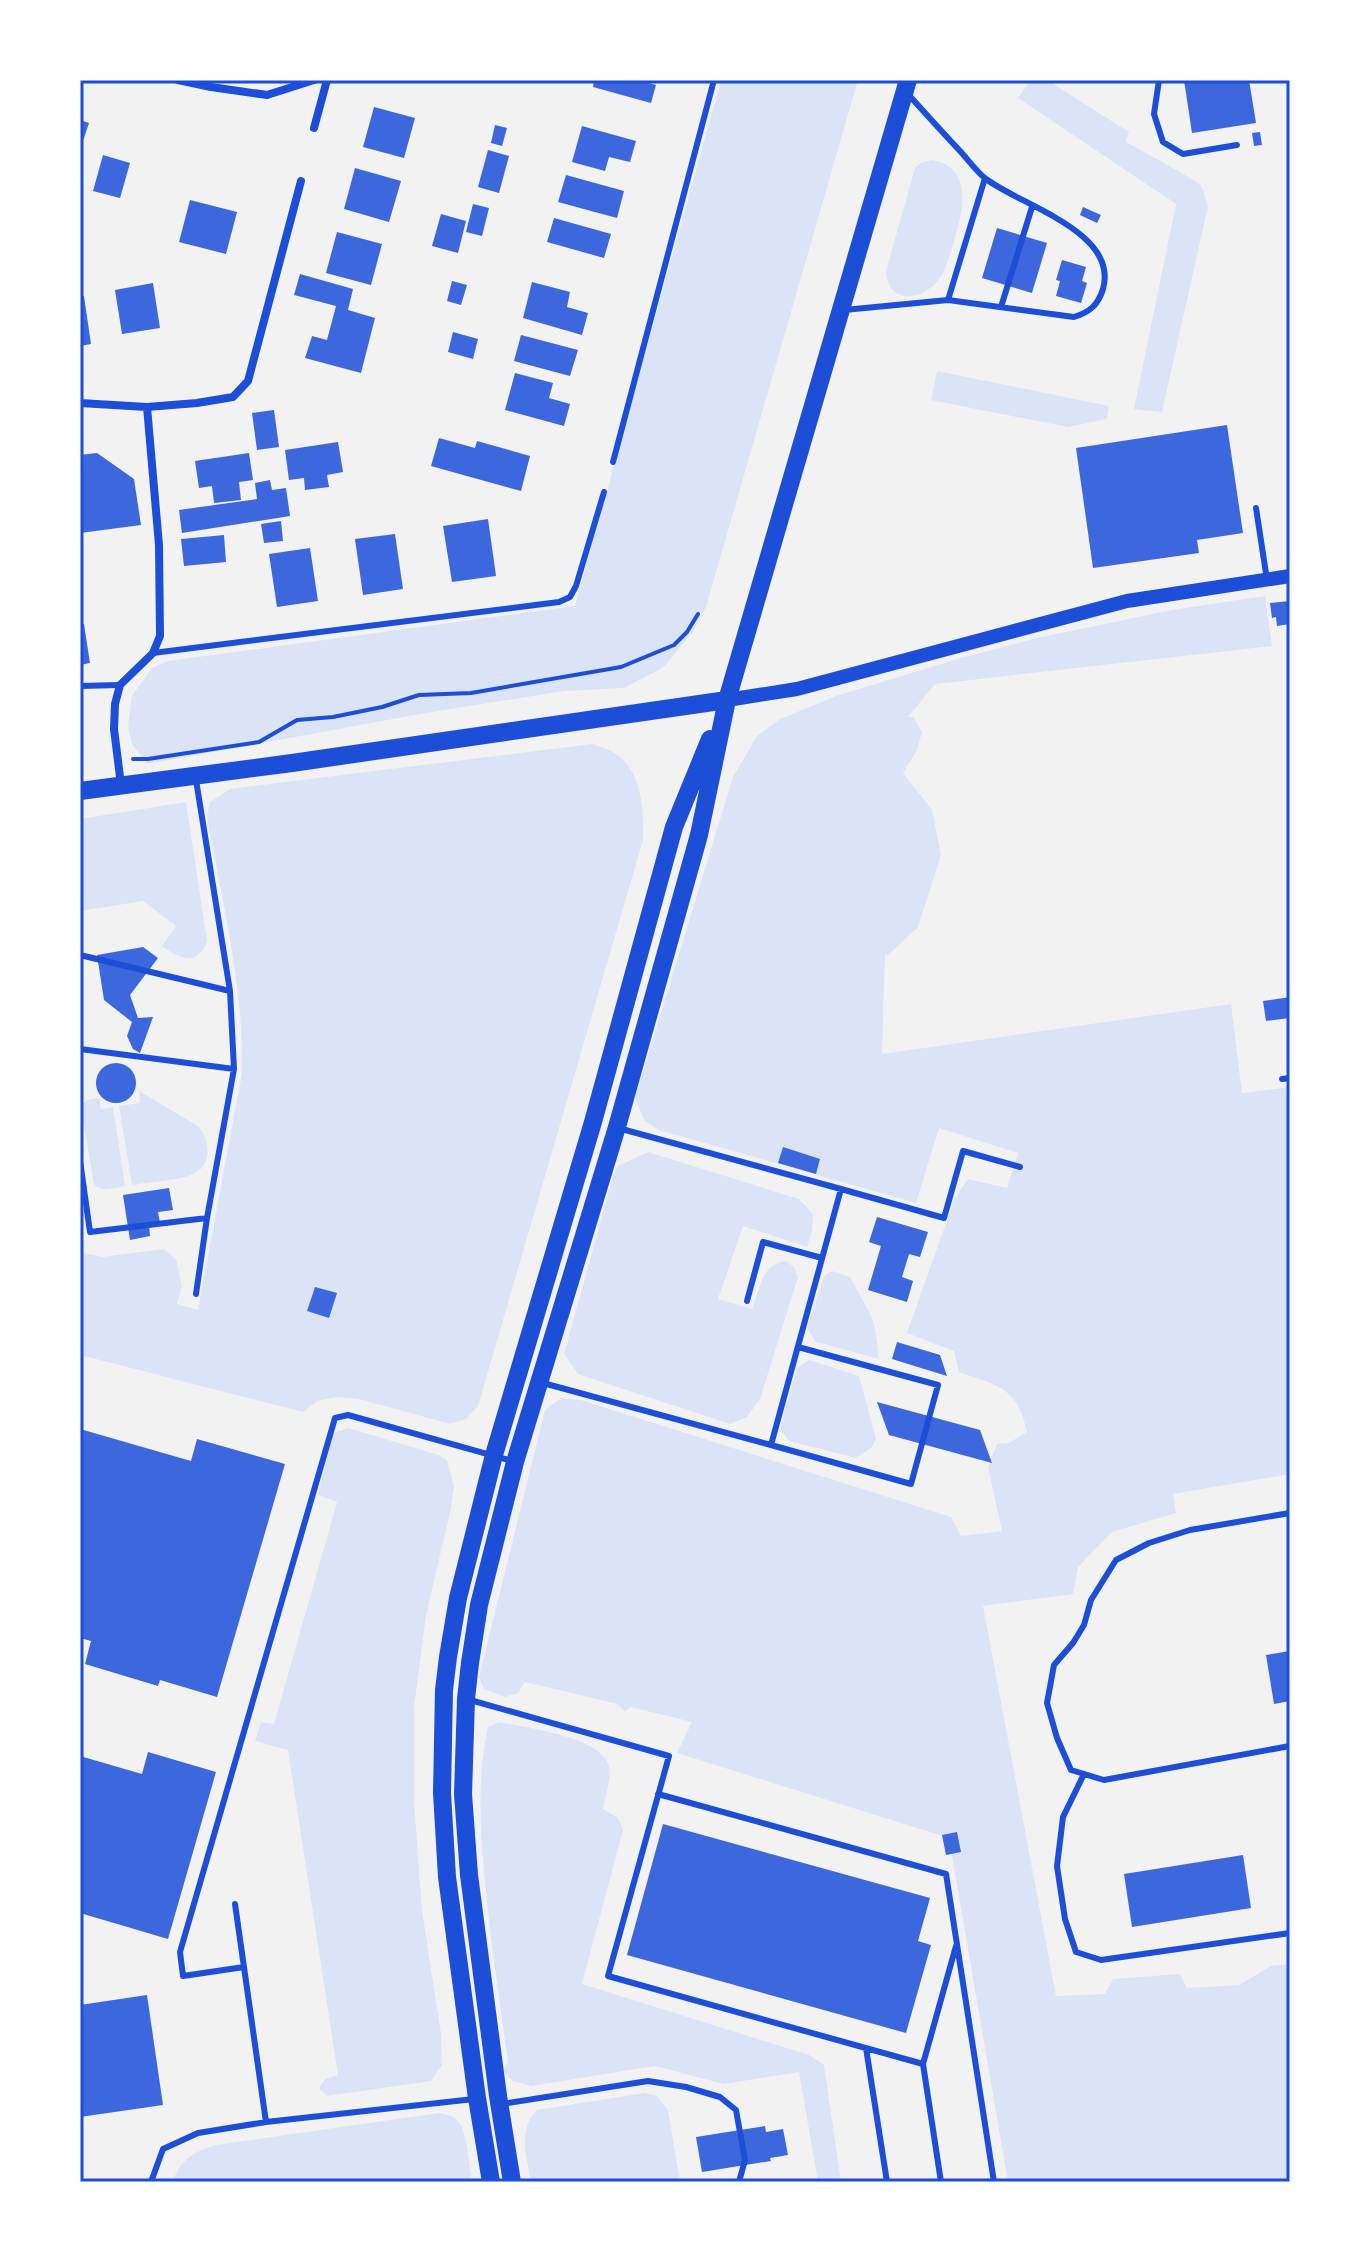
<svg xmlns="http://www.w3.org/2000/svg" width="1370" height="2262" font-family="Lora,serif">
  <style>
    .green { fill: #dbe4f7 }
    .building { fill: #3d67dc }
    .lines { fill: none; stroke-linecap: round; stroke-linejoin: round }
    .path { stroke: #1d4ed8; stroke-width: 4 }
    .service { stroke: #1d4ed8; stroke-width: 6 }
    .minor { stroke: #1d4ed8; stroke-width: 8 }
    .tertiary { stroke: #1d4ed8; stroke-width: 14 }
    .primary { stroke: #1d4ed8; stroke-width: 18 }
    .neatline { fill: none; stroke: #1d4ed8; stroke-width: 3 }
  </style>
  <rect width="100%" height="100%" fill="#f2f2f2"/>
  <!-- green -->
  <path class="green" d="M721 80H858L706 607 694 630 664 667 624 688 564 691 426 713 147 764 132 744 128 726 132 696 152 668 168 661 575 606Z
    M1031 80H1047L1129 132 1126 142 1180 172 1201 185 1208 206 1162 412 1134 409 1176 204 1018 98Z
    M932 160C976 168 962 215 953 244 949 256 946 269 939 279 923 301 887 305 886 271L915 168 922 162Z
    M937 371 1109 406 1107 419 1068 427 931 400Z
    M1265 596 1272 646 935 684 908 717H913L922 732 917 750 903 773 932 810 941 855 918 927 888 955H885L882 1054 1231 1004 1242 1093 1290 1087V1474L1173 1494 1176 1513 1112 1532 1078 1567 1073 1594 983 1606 1056 1996 1105 1994 1113 1979 1180 1974 1187 1988 1239 1985 1271 1966 1290 1964V2182H1008L949 1838 677 1753 692 1722 630 1707 625 1712 618 1704 525 1682 518 1693 505 1697 484 1689 479 1677 545 1410 561 1398 581 1400 951 1517 961 1536 1002 1531 988 1467 997 1444 1009 1443 1027 1432C1016 1386 1000 1387 959 1372L954 1351 907 1333 955 1198 968 1179 1007 1188 1018 1153 939 1128 916 1203 659 1130 644 1120 635 1098 733 777 757 736 780 719 836 696 954 660 1037 638 1172 610Z
    M592 744C598 746 606 748 611 751 642 767 644 809 643 840L478 1406 466 1419 450 1424 359 1399 337 1397 317 1401 303 1412 80 1355V1252L102 1257 164 1249 176 1259 182 1286 177 1304 198 1310 242 1073C244 987 222 901 207 816L210 802 230 789Z
    M186 802 207 941C198 967 179 959 162 946L176 926 143 901 80 911V819Z
    M139 1091 198 1126C211 1141 213 1167 191 1175 176 1181 148 1182 132 1185L119 1106 140 1103Z
    M99 1098 101 1109 113 1107 125 1186C114 1188 101 1193 94 1184L81 1108 82 1104 87 1100Z
    M648 1152 799 1199 813 1214 812 1231 807 1247 743 1226 718 1299 752 1309C760 1289 761 1264 786 1261L794 1267 798 1277 760 1399 747 1417 730 1424 578 1374 564 1354 614 1173 618 1166Z
    M832 1271 850 1277 871 1315 875 1328 879 1359 816 1342 807 1328 824 1276Z
    M809 1360 859 1376 876 1439 872 1447 856 1458 789 1441 780 1429 797 1368Z
    M348 1428 439 1455 447 1460 454 1486 450 1513 426 1615 414 1708V1802L422 1910 441 2034 442 2065 431 2081 327 2096 319 2088 325 2079 338 2075 288 1750 255 1741 261 1722 274 1724 337 1502 318 1495 333 1433Z
    M500 1722C526 1728 608 1736 610 1771 610 1783 605 1797 603 1809L618 1818 623 1830 582 1984 809 2055 824 2065 841 2182H818L799 2072 724 2084 655 2066 531 2086 513 2081 503 2071 508 2062C499 1999 490 1936 484 1873 480 1822 477 1778 488 1727Z
    M645 2093 657 2096 668 2110 680 2182H531C527 2157 517 2130 537 2110Z
    M439 2113C446 2115 452 2115 457 2120 468 2130 469 2167 472 2182H173C179 2160 195 2151 216 2145Z"/>
  <!-- building -->
  <path class="building" d="M594 80H639L656 85 651 103 593 87Z
    M1184 80H1249L1256 123 1192 133Z
    M374 107 415 118 404 158 363 147Z
    M80 120 89 123 81 147H80Z
    M495 125 507 128 502 146 491 143Z
    M582 126 636 141 630 162 609 157 605 171 572 162Z
    M1260 132 1262 145 1254 146 1252 133Z
    M488 150 509 156 499 193 478 187Z
    M103 155 130 163 120 198 93 191Z
    M355 168 401 181 389 222 344 209Z
    M566 175 624 191 617 218 558 202Z
    M190 200 237 212 226 254 179 242Z
    M473 204 489 208 482 236 466 232Z
    M1083 207 1101 215 1097 223 1080 215Z
    M441 214 466 221 458 253 432 246Z
    M554 218 611 234 604 258 547 242Z
    M997 228 1047 243 1032 293 982 278Z
    M337 232 382 244 371 285 326 273Z
    M1062 260 1086 267 1082 281 1087 283 1081 303 1056 296 1060 281 1056 280Z
    M300 274 353 289 348 310 375 318 361 373 305 358 312 336 327 340 336 306 294 295Z
    M452 281 467 285 461 305 447 301Z
    M532 282 570 292 567 307 588 313 582 335 523 318Z
    M153 283 160 328 122 334 115 290Z
    M84 296 91 344 80 346V297Z
    M453 332 478 339 473 359 448 352Z
    M521 335 578 350 570 376 514 361Z
    M515 373 553 383 549 398 570 404 564 426 505 410Z
    M274 410 279 447 257 450 252 413Z
    M1227 425 1243 533 1197 540 1199 553 1093 568 1076 448Z
    M439 438 475 448 477 441 530 456 521 491 431 466Z
    M338 442 343 472 327 475 329 487 305 490 304 478 289 480 285 450Z
    M97 453 134 479 141 525 80 533V455Z
    M249 453 253 480 239 482 241 500 214 503 212 486 199 488 195 461Z
    M270 480 272 490 286 488 290 516 182 533 179 510 257 499 255 483Z
    M488 519 496 576 452 582 443 526Z
    M281 521 283 541 264 543 261 524Z
    M395 534 403 589 363 595 355 539Z
    M224 535 226 562 184 566 181 539Z
    M310 548 318 601 277 607 269 554Z
    M1290 601V624L1277 626 1276 617 1272 618 1270 603Z
    M84 624 90 663 80 665V625Z
    M143 947 158 958 130 995 138 1018 153 1017 140 1053 133 1049 127 1036 132 1022 104 1000 97 955Z
    M1290 997V1018L1266 1021 1263 1001Z
    M96 1083a20 20 0 1 1 40 0a20 20 0 1 1-40 0Z
    M783 1147 820 1159 816 1174 778 1163Z
    M169 1188 173 1210 158 1212 160 1223 149 1225 150 1236 130 1240 123 1195Z
    M877 1217 928 1232 920 1257 909 1254 902 1277 913 1281 907 1302 868 1290 881 1246 869 1242Z
    M315 1287 337 1293 329 1318 307 1311Z
    M897 1342 940 1355 947 1376 892 1359Z
    M877 1402 980 1430 992 1463 889 1435Z
    M80 1429 191 1461 197 1439 285 1464 217 1697 160 1680 158 1686 85 1664 91 1641 80 1638Z
    M1290 1651V1701L1274 1704 1266 1655Z
    M148 1752 216 1772 168 1939 80 1913 83 1897 80 1896V1756L142 1774Z
    M663 1824 930 1898 918 1941 931 1945 906 2033 627 1955Z
    M957 1832 961 1852 946 1855 942 1835Z
    M1243 1855 1251 1908 1132 1927 1124 1874Z
    M147 1995 163 2105 80 2117V2005Z
    M765 2126 766 2132 783 2129 788 2155 770 2158 771 2161 702 2172 696 2137Z"/>
  <g class="lines">
    <!-- path -->
    <path class="path" d="M133 759H148L259 742 297 720 333 717 382 707 419 695 471 693 621 667 674 645 687 632 698 614"/>
    <!-- service -->
    <path class="service" d="M1159 80 1154 114 1163 142 1183 154 1237 145
      M948 300 985 178
      M1001 307 1032 207
      M844 310 948 300 1074 317C1090 312 1098 305 1103 289 1119 232 1022 206 986 179 977 172 969 161 961 152 943 133 925 113 907 93
      M613 462 714 80
      M1256 508 1267 580
      M153 653 559 602 570 597 576 586 604 492
      M80 686 120 685
      M196 780 230 991 234 1069 207 1218 196 1294
      M80 955 230 991
      M80 1049 234 1069
      M1282 1079 1290 1078
      M80 1161 90 1232 207 1218
      M841 1189 944 1218 963 1151 1020 1167
      M747 1301 763 1242 822 1258
      M543 1383 771 1445 841 1189 618 1128
      M771 1445 911 1484 938 1385 798 1347
      M1290 1513 1190 1530 1149 1543 1116 1560 1091 1600 1084 1625 1073 1643 1054 1665 1047 1703 1057 1738 1071 1770 1104 1780 1290 1746
      M470 1700 669 1756 608 1976 923 2064
      M1084 1774 1063 1817 1057 1866 1065 1919 1076 1952 1101 1960 1290 1933
      M658 1794 946 1874 994 2182
      M235 1904 266 2122
      M244 1967 183 1976 180 1952 335 1418 348 1415 512 1461
      M866 2048 887 2182
      M502 2104 648 2081 686 2087 720 2097 736 2110 745 2160 739 2182
      M151 2182 163 2149 198 2133 266 2122 474 2099
      M941 2182 923 2064 956 1946"/>
    <!-- minor -->
    <path class="minor" d="M178 80 211 87 267 95 314 80
      M314 128 327 80
      M80 403 147 407 197 403 233 397 248 381 301 181
      M121 785 114 729 115 704 120 685 153 653 160 636 159 545 147 407"/>
    <!-- tertiary -->
    <path class="tertiary" d="M727 700 797 689 1127 601 1290 576"/>
    <!-- primary -->
    <path class="primary" d="M80 791 292 763 727 700
      M491 2182 477 2098 447 1877 442 1793 444 1690 448 1657 458 1598 494 1455 593 1122 674 827 710 739
      M512 2182 498 2096 469 1875 463 1794 466 1699 470 1663 479 1605 515 1462 617 1127 699 835 727 700 908 80"/>
  </g>
  <!-- border -->
  <rect width="1370" height="2262" fill="none" stroke="#ffffff" stroke-width="164"/>
  <rect x="82" y="82" width="1206" height="2098" class="neatline"/>
</svg>
